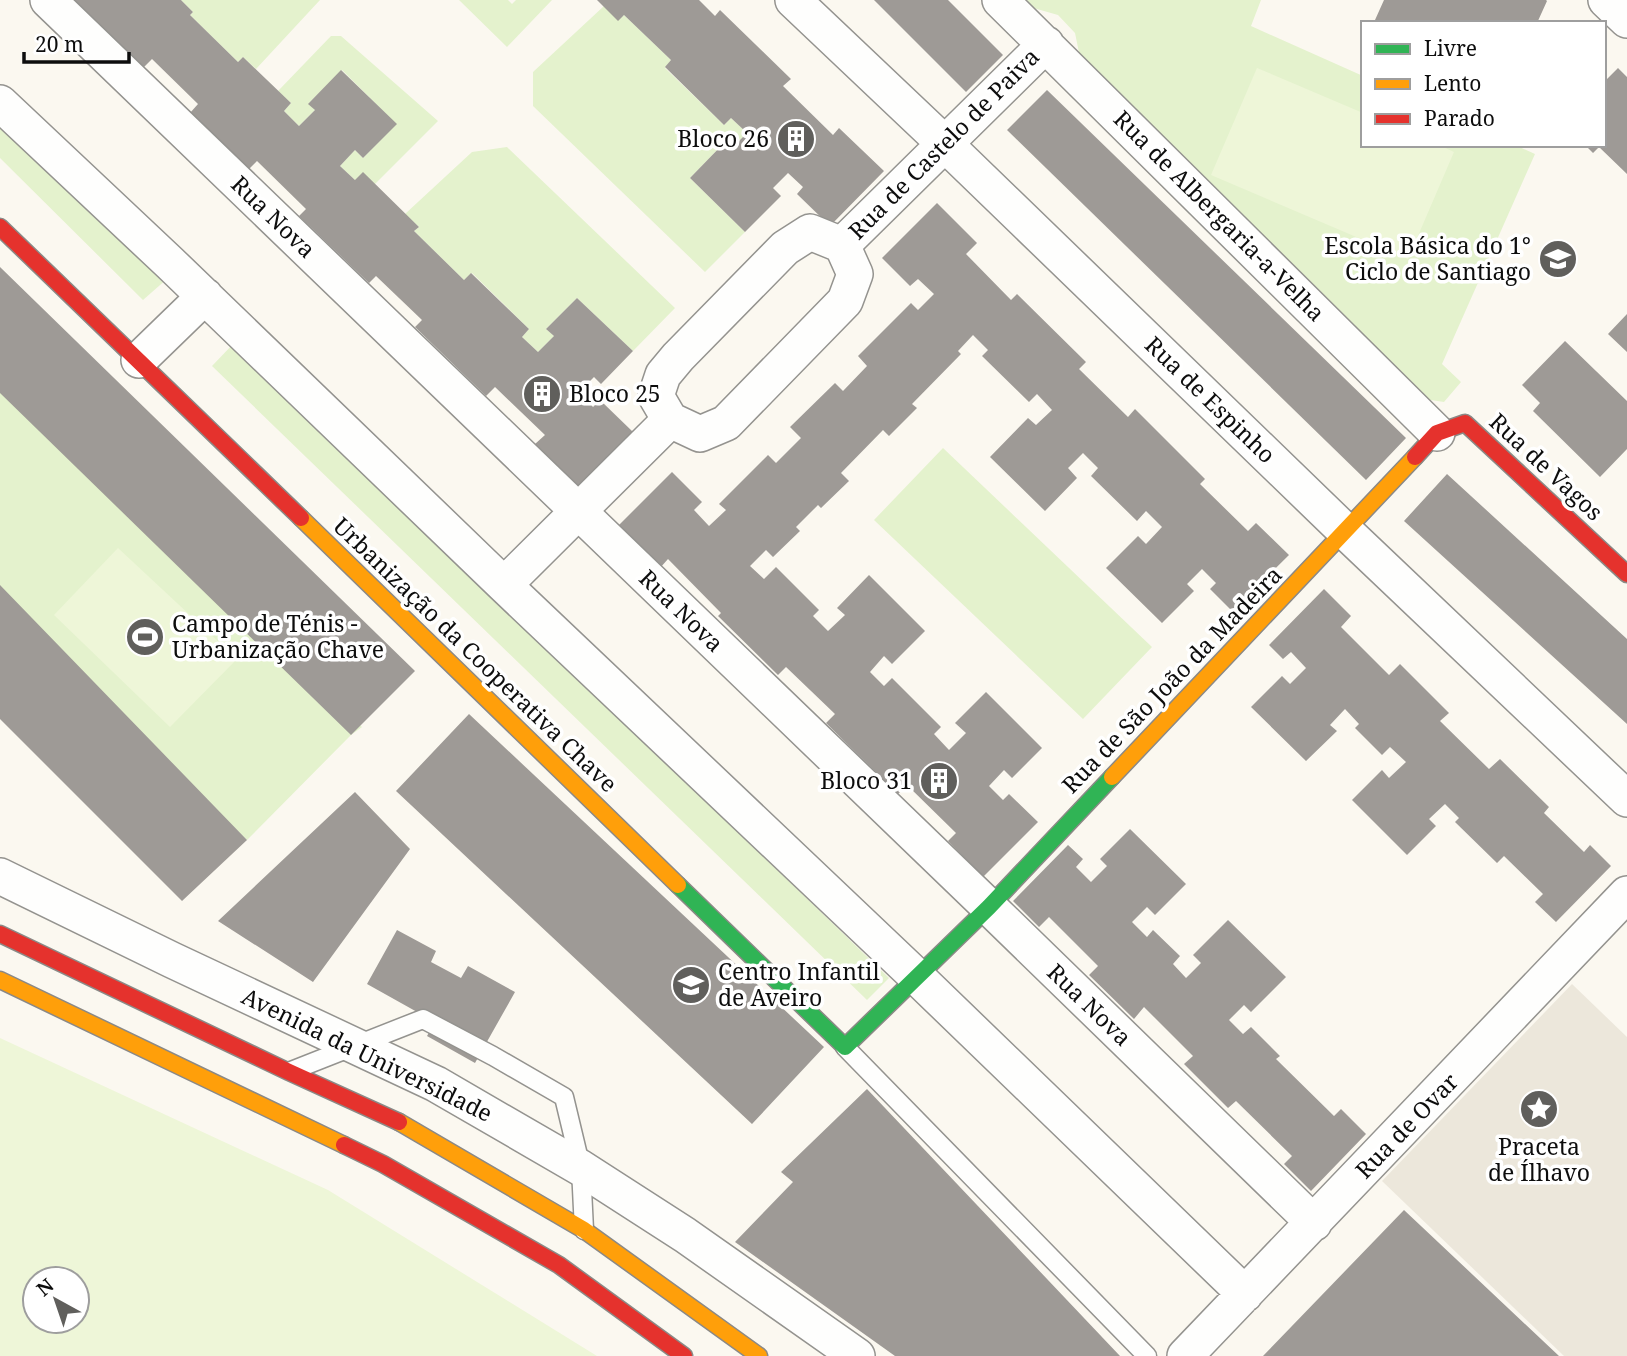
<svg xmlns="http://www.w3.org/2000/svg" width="1627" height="1356" font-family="'Noto Serif',serif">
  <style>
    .green { fill: #e4f2cd }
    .pitch { fill: #eef6d8; fill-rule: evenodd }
    .plaza { fill: #ece7db }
    .building { fill: #9e9a96 }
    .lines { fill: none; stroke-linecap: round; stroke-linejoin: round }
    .lane-casing { stroke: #94938f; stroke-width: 21 }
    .street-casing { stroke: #94938f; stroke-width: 38 }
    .fast-casing { stroke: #8b8986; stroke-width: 19 }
    .slow-casing { stroke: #8b8986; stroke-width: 19 }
    .jam-casing { stroke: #8b8986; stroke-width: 19 }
    .lane { stroke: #fefefd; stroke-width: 18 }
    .street { stroke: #fefefd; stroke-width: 35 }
    .fast { stroke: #30b455; stroke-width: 16 }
    .slow { stroke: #ff9f0a; stroke-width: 16 }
    .jam { stroke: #e5322d; stroke-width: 16 }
    .labels { text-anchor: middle; stroke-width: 7; stroke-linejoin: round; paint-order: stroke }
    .poi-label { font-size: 23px; fill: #0d0d0d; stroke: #fff; text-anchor: end }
    .street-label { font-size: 23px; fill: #0d0d0d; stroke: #fff }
  </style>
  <rect width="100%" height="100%" fill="#fbf8f0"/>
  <!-- green -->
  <path class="green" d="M181 0H320L256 69 243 57 238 62 190 15 193 12Z
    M459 0H508L512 4 516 0H552L507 47Z
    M1013 0H1261L1251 26 1363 76V145H1515L1535 154 1442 364 1461 382 1444 402 1424 399 1083 72 1075 33 1058 15 1016 3Z
    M604 6 618 20 624 15 671 60 665 68 724 125 731 118 747 133 731 149 724 143 690 178 745 232 705 272 533 106V72Z
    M331 36H341L438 121 375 184 355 180 340 166 355 150 363 158 396 124 342 70 309 103 315 110 299 126 284 111 291 103 278 91Z
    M0 118 168 278 143 300 0 158Z
    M507 147 675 308 633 351 577 298 546 329 554 336 538 352 522 337 529 329 472 273 464 280 414 231 419 227 405 214 472 152Z
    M234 343 889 978 867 1000 212 366Z
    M0 387 362 727 351 735 247 840 0 602Z
    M943 448 1152 647 1083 719 874 520Z"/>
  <!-- pitch -->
  <path class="pitch" d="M1257 68 1363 113V145H1439L1454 152 1408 259 1211 175Z
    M118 548 237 659 170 727 54 615Z
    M0 1038 328 1190 597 1356H0ZM77 1279V1321H35V1279Z"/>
  <!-- plaza -->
  <path class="plaza" d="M1572 984 1627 1037V1356H1564L1382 1181Z"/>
  <!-- building -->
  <path class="building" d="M71 0H181L193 12 190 15 238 62 243 57 291 103 284 111 299 126 315 110 308 104 341 70 397 124 363 158 355 150 340 166 355 180 363 172 419 227 414 231 464 280 471 273 529 329 522 337 538 352 554 336 546 329 577 298 633 351 601 384 594 377 579 392 593 407 600 400 633 432 580 488 535 444 545 435 495 387 486 396 415 327 422 320 376 276 369 283 299 216 306 209 257 161 249 169 190 113 198 104 152 59 142 69Z
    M597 0H699L715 16 720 10 791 79 783 86 833 135 839 128 884 171 830 226 797 194 803 187 788 173 773 188 781 196 745 232 690 178 724 143 731 149 747 133 731 118 724 125 665 67 671 60 624 15 618 21Z
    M874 0H948L1003 55 966 92Z
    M1384 0H1546L1547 1 1537 23H1380L1375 20Z
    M1618 68 1627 77V174L1599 147 1593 153 1585 145H1604V82Z
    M1047 90 1406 438 1366 480 1007 130Z
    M937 203 977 243 966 254 1011 300 1017 294 1086 362 1079 369 1128 417 1135 409 1205 479 1200 484 1248 531 1256 523 1289 555 1232 611 1210 589 1216 583 1202 569 1187 584 1194 591 1162 623 1106 568 1138 536 1146 544 1162 527 1146 511 1137 521 1091 476 1098 468 1083 453 1068 468 1077 478 1045 511 990 457 1028 418 1036 425 1052 410 1037 394 1029 402 982 356 988 350 973 335 958 351 961 354 912 404 917 408 889 436 883 430 841 473 849 481 821 508 818 505 796 527 800 531 773 557 766 550 750 566 764 579 776 567 819 610 813 616 828 631 845 615 837 608 869 575 925 631 892 664 884 656 870 672 884 686 892 678 941 727 934 734 949 750 966 733 955 723 986 692 1042 748 1012 778 1004 770 989 786 1003 800 1009 794 1038 822 983 877 948 841 956 833 907 785 898 794 826 723 835 714 786 667 778 675 718 616 721 613 668 559 660 568 618 526 672 472 702 502 694 510 709 526 726 510 719 504 768 455 776 463 801 438 790 427 835 383 843 391 867 366 858 356 911 303 918 310 934 294 918 279 910 286 882 258Z
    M0 267 415 671 351 735 0 393Z
    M1627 314V352L1608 334Z
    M1565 341 1627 401V449L1600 477 1533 411 1540 403 1522 385Z
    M1447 474 1627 639V724L1404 521Z
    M0 585 247 840 182 901 0 719Z
    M1324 589 1351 616 1341 627 1389 675 1400 664 1449 713 1440 721 1489 769 1500 759 1549 807 1544 813 1584 852 1590 845 1611 866 1556 922 1535 902 1543 894 1504 856 1497 863 1455 822 1459 818 1445 804 1429 819 1436 826 1407 855 1352 800 1382 770 1389 778 1406 762 1390 747 1382 755 1355 728 1359 724 1345 709 1330 725 1337 731 1306 761 1251 707 1282 676 1290 684 1306 668 1291 652 1283 659 1269 645Z
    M469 714 824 1047 752 1124 396 791Z
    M355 792 410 849 313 982 218 921Z
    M1130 829 1186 884 1155 915 1147 907 1132 922 1147 937 1153 930 1180 956 1173 964 1186 978 1201 963 1193 955 1228 920 1286 977 1251 1012 1244 1005 1229 1020 1243 1034 1251 1027 1280 1056 1276 1059 1334 1116 1341 1109 1366 1134 1311 1191 1284 1164 1292 1156 1236 1101 1228 1108 1184 1064 1193 1056 1144 1007 1134 1019 1089 975 1098 966 1049 917 1039 927 1013 901 1068 845 1083 859 1076 867 1091 882 1107 866 1100 859Z
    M397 930 436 951 431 962 461 978 468 966 515 992 475 1063 427 1036 435 1022 367 984Z
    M867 1089 1120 1356H895L735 1242 793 1182 781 1172Z
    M1404 1210 1559 1356H1263Z"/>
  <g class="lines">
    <defs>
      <path id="lane" d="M845 1047 1147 1356
        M291 1071 423 1019 493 1056 564 1097 581 1168 584 1230"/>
      <path id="street" d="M48 0 989 907 1314 1223
        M793 0 945 144 1345 531 1627 799
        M1000 0 1437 433
        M1606 0 1627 20
        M0 103 170 263 504 585 917 977 1245 1294
        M810 232 842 245 855 274 845 301 726 423 700 434 670 420 656 396 663 375 678 357 785 248Z
        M842 245 1046 44
        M139 360 205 296
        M504 585 670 420
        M0 876 172 960 436 1084 581 1168 685 1235 857 1356
        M1185 1356 1627 894"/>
      <path id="fast" d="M678 885 845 1047 989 907 1112 777"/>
      <path id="slow" d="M301 518 678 885
        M1112 777 1415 457
        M0 980 344 1145
        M399 1122 584 1230 759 1356"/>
      <path id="jam" d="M0 227 301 518
        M1415 457 1437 433 1465 423 1627 574
        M0 934 289 1072 399 1122
        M344 1145 383 1164 559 1265 684 1356"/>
    </defs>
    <!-- lane casing -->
    <use href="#lane" class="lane-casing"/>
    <!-- street casing -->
    <use href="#street" class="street-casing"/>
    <!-- fast casing -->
    <use href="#fast" class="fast-casing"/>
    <!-- slow casing -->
    <use href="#slow" class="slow-casing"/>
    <!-- jam casing -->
    <use href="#jam" class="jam-casing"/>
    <!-- lane -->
    <use href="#lane" class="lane"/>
    <!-- street -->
    <use href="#street" class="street"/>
    <!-- fast -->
    <use href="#fast" class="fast"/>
    <!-- slow -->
    <use href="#slow" class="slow"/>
    <!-- jam -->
    <use href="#jam" class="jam"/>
  </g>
  <!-- icons -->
  <defs>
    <symbol id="building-disc" viewBox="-11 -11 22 22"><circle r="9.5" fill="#605f5c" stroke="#fff"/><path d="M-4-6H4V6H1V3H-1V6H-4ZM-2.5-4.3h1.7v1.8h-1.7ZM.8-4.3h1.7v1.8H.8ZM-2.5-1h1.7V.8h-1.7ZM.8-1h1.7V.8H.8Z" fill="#fff"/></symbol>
    <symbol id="school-disc" viewBox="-11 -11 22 22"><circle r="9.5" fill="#605f5c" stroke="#fff"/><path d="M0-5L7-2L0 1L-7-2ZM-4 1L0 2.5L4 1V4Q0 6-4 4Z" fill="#fff"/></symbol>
    <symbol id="stadium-disc" viewBox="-11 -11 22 22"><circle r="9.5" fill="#605f5c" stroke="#fff"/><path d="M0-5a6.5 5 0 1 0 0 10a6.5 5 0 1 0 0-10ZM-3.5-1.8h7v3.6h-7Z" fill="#fff"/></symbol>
    <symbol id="sight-disc" viewBox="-11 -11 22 22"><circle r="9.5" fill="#605f5c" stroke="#fff"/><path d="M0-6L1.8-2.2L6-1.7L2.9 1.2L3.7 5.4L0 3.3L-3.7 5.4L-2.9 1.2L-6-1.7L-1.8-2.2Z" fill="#fff"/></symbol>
  </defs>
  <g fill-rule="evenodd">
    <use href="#building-disc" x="774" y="117" width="44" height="44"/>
    <use href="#school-disc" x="1536" y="237" width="44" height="44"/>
    <use href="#building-disc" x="520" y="372" width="44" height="44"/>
    <use href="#stadium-disc" x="123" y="615" width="44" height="44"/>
    <use href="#building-disc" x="917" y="759" width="44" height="44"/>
    <use href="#school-disc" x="669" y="963" width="44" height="44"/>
    <use href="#sight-disc" x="1517" y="1087" width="44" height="44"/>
  </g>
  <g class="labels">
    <!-- poi labels -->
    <g class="poi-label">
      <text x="769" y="147">Bloco 26</text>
      <text x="1531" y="254">Escola Básica do 1°<tspan x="1531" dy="26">Ciclo de Santiago</tspan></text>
      <text x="569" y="402" text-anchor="start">Bloco 25</text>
      <text x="172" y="632" text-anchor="start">Campo de Ténis -<tspan x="172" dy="26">Urbanização Chave</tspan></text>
      <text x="912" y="789">Bloco 31</text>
      <text x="718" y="980" text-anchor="start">Centro Infantil<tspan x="718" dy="26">de Aveiro</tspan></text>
      <text x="1539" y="1155" text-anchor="middle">Praceta<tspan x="1539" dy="26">de Ílhavo</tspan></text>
    </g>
    <!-- street labels -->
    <g class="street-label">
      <text transform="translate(944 144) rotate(-45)" y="8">Rua de Castelo de Paiva</text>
      <text transform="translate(1219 216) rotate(45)" y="8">Rua de Albergaria-a-Velha</text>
      <text transform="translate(273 217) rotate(44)" y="8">Rua Nova</text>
      <text transform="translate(1210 400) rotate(44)" y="8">Rua de Espinho</text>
      <text transform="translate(1546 467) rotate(43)" y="8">Rua de Vagos</text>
      <text transform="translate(681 611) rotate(44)" y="8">Rua Nova</text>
      <text transform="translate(475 655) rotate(44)" y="8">Urbanização da Cooperativa Chave</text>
      <text transform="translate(1172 680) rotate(-46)" y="8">Rua de São João da Madeira</text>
      <text transform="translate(1089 1005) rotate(44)" y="8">Rua Nova</text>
      <text transform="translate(367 1055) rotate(26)" y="8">Avenida da Universidade</text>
      <text transform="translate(1407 1126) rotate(-46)" y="8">Rua de Ovar</text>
    </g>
  </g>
  <!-- legend -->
  <rect x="1361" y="21" width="245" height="126" fill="#ffffff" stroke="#9e9e9e" stroke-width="2"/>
  <rect x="1375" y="44" width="35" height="10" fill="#30b455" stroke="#9e9e9e" stroke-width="2"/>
  <text x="1424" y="56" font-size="21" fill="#0d0d0d">Livre</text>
  <rect x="1375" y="79" width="35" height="10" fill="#ff9f0a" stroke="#9e9e9e" stroke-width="2"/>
  <text x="1424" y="91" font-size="21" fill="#0d0d0d">Lento</text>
  <rect x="1375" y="114" width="35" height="10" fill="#e5322d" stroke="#9e9e9e" stroke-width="2"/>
  <text x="1424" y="126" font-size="21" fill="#0d0d0d">Parado</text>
  <!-- north arrow -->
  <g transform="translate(56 1300) rotate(320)"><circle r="33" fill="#ffffff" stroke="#9e9e9e" stroke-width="2"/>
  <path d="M0-5L12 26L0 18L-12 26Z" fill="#605f5c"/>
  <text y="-10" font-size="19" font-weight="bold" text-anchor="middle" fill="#0d0d0d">N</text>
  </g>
  <!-- scale -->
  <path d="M24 52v10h105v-10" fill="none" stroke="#0d0d0d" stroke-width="3.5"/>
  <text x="35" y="52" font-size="21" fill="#0d0d0d" stroke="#ffffff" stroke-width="5" paint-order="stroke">20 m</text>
</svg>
